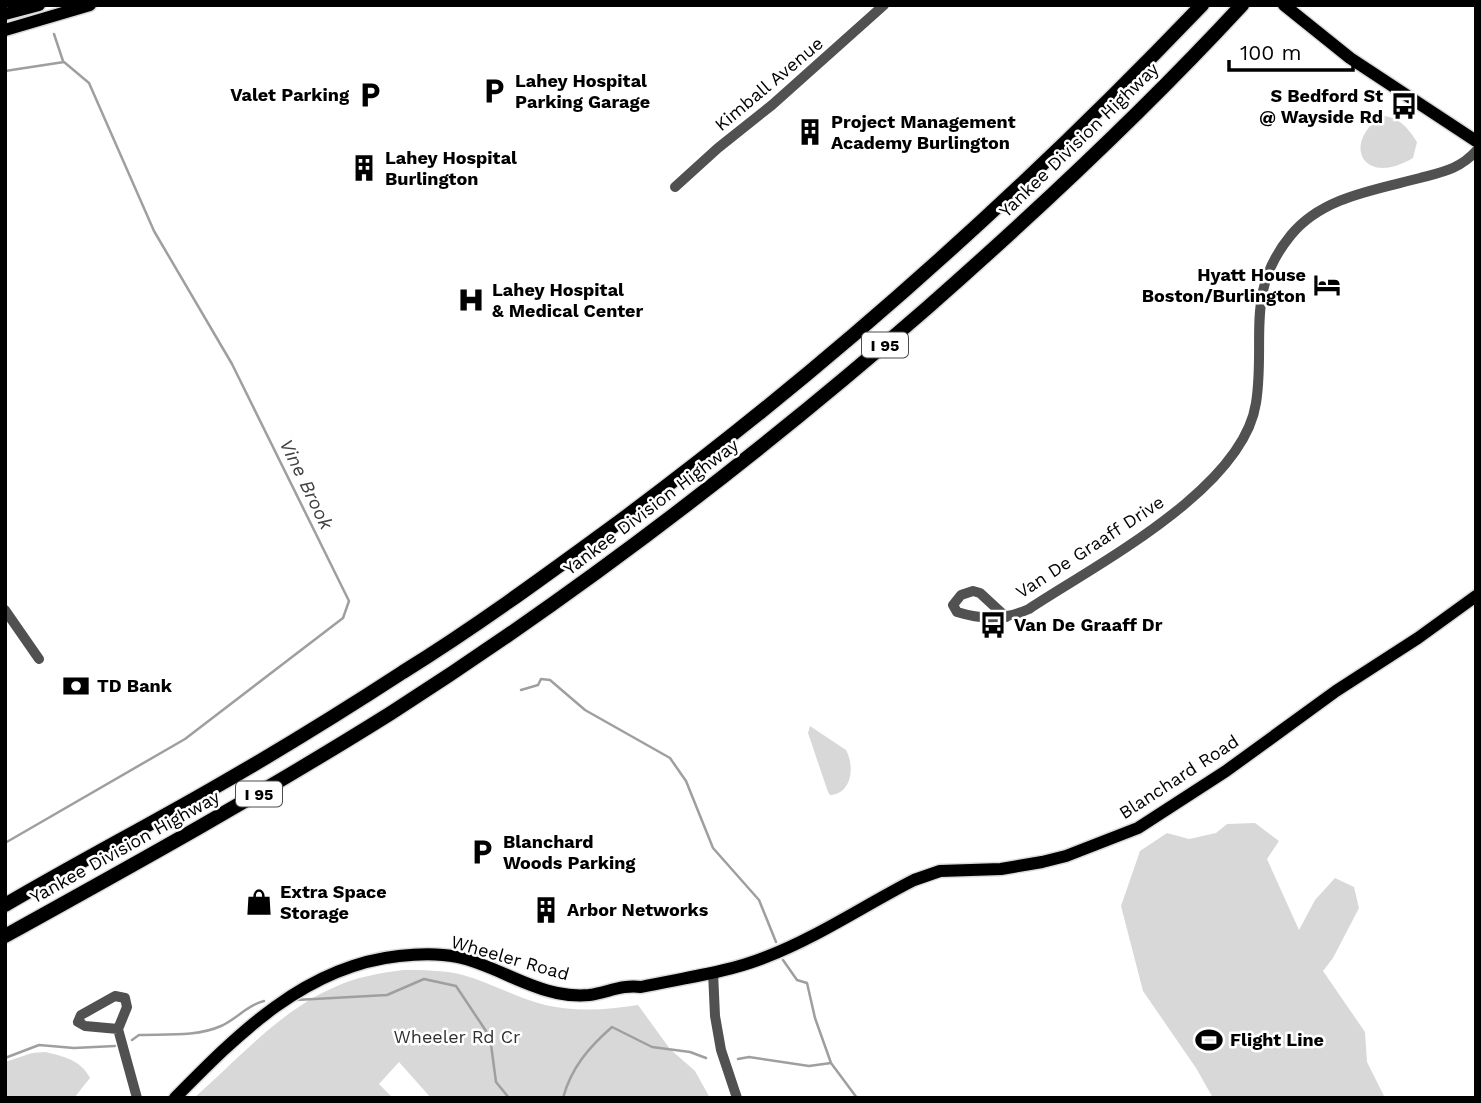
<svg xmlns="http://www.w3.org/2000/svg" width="1481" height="1103" font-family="'Work Sans',sans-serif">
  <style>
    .green { fill: #d8d8d8 }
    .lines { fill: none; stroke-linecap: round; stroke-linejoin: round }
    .stream { stroke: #9f9f9f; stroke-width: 2.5 }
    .major-casing { stroke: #dbdbdb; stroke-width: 15 }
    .highway-casing { stroke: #dbdbdb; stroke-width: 17 }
    .minor { stroke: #515151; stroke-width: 10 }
    .major { stroke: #000; stroke-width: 12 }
    .highway { stroke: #000; stroke-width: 14 }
    .labels { text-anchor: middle; stroke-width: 5; stroke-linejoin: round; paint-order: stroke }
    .shield { fill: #fff; stroke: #4c4c4c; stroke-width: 2 }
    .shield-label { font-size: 16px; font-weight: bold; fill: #000 }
    .poi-label { font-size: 18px; font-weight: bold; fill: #000; stroke: #fff; text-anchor: start }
    .street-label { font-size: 18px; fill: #000; stroke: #fff }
    .park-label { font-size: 18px; fill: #2f2f2f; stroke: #fff }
    .water-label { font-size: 19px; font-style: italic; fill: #404040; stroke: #fff }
  </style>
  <rect width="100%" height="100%" fill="#fff"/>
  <!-- green -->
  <path class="green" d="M1383 116C1399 117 1409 129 1417 142L1413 158C1360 189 1342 140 1383 116Z
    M810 726 846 750C855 766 852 794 830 795L828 792 808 733Z
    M1255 823 1279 841 1267 859 1299 930 1315 900 1335 878 1354 887 1359 908 1333 958 1323 971 1365 1032 1367 1062 1385 1098H1213L1196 1068 1143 991 1121 906 1140 851 1167 833 1189 839 1216 833 1227 824Z
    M403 970C423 970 443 970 463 975 491 983 517 998 545 1005 576 1012 607 1010 638 1005L670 1049 695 1071 710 1098H431L399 1062 379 1084 393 1098H194C237 1060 282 1009 335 987 356 977 380 973 403 970Z
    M45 1052C63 1056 81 1060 90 1078L74 1098H5V1062L32 1053Z"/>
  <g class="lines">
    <!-- stream -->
    <path class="stream" d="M54 34 63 61
      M5 71 64 62 89 83 154 231 232 364 349 601 343 618 185 739 5 843
      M521 690 538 685 541 679 550 680 585 710 670 758 686 781 713 848 759 900 776 942
      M783 960 797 980 807 983 815 1018 831 1063 857 1098
      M296 1000 387 995 424 979 456 986 490 1037 496 1082 509 1098
      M132 1040 139 1035C165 1034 197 1037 221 1026 237 1019 247 1005 264 1001
      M5 1058 39 1045 74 1048 115 1046
      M738 1059 749 1057 809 1066 831 1063
      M563 1098C571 1068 589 1047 612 1027L652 1047 690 1052 706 1058"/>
    <defs>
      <path id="major" d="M1284 5 1350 58 1476 141
        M5 14 39 5
        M5 30 90 5
        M175 1098C238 1034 305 966 399 956 417 954 438 953 457 957 492 964 522 986 557 993 567 995 578 996 589 995 606 993 623 984 641 987 682 978 726 973 766 957 818 937 865 905 914 880L940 871 1001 869 1042 862 1066 856 1138 828 1226 771 1336 691 1418 638 1476 596"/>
      <path id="highway" d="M5 905C73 865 142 829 210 790 275 753 340 713 403 672 474 628 541 579 608 530 821 373 1019 196 1202 5
        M5 936C135 864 265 792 391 713 580 592 757 456 927 308 1036 212 1143 112 1242 5"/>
    </defs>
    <!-- major casing -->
    <use href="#major" class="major-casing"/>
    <!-- highway casing -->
    <use href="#highway" class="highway-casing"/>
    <!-- minor -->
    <path class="minor" d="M675 187 718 148 772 105 884 5
      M5 610 39 659
      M1006 617 980 593 973 591 961 595 953 605 957 612C983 620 1004 620 1029 609 1097 564 1243 489 1256 403 1266 339 1244 292 1291 235 1322 197 1375 190 1420 178 1442 172 1460 169 1476 151
      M713 972 715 1016 721 1050 737 1098
      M115 996 125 998 127 1007 118 1029 85 1026 78 1022 81 1015Z
      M118 1029 137 1098"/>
    <!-- major -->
    <use href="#major" class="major"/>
    <!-- highway -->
    <use href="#highway" class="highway"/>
  </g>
  <!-- icons -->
  <defs>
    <symbol id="parking-bare" viewBox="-9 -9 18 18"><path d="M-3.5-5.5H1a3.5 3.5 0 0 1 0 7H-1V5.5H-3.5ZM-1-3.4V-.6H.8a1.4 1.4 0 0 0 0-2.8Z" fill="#000" stroke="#fff" stroke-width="2.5" paint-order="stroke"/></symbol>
    <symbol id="bus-bare" viewBox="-9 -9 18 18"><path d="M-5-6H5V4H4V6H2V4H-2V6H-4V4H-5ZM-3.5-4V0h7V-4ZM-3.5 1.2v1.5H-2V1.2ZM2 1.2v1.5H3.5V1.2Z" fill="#000" stroke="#fff" stroke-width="2.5" paint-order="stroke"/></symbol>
    <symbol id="building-bare" viewBox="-9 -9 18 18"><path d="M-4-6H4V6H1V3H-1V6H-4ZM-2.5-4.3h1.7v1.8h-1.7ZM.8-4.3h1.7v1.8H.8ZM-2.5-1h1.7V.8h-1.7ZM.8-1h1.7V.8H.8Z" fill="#000" stroke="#fff" stroke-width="2.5" paint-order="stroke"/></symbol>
    <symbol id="hotel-bare" viewBox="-9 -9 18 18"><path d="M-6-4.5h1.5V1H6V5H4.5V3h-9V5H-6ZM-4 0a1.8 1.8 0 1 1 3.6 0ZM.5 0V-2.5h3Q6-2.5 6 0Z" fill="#000" stroke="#fff" stroke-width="2.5" paint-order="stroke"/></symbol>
    <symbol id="hospital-bare" viewBox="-9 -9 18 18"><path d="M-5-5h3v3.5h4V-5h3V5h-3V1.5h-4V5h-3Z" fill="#000" stroke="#fff" stroke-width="2.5" paint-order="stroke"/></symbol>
    <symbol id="bank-bare" viewBox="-9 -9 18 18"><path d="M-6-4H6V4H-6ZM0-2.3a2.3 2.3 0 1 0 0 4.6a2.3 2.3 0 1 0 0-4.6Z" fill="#000" stroke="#fff" stroke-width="2.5" paint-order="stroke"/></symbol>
    <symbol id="shop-bare" viewBox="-9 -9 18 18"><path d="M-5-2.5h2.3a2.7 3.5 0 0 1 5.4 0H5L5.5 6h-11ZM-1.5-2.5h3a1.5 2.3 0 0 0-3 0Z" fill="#000" stroke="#fff" stroke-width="2.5" paint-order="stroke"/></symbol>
    <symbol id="stadium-bare" viewBox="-9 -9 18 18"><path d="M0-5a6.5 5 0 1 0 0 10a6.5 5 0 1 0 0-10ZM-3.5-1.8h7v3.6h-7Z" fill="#000" stroke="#fff" stroke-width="2.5" paint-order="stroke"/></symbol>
  </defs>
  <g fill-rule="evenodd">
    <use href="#parking-bare" x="475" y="72" width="38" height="38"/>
    <use href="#parking-bare" x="351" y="76" width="38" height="38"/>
    <use href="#bus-bare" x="1385" y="87" width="38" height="38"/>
    <use href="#building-bare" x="791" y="113" width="38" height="38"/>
    <use href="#building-bare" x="345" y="149" width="38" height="38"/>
    <use href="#hotel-bare" x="1308" y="266" width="38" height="38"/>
    <use href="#hospital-bare" x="452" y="281" width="38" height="38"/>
    <use href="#bus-bare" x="974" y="606" width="38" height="38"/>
    <use href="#bank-bare" x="57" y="667" width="38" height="38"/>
    <use href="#parking-bare" x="463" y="833" width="38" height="38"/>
    <use href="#shop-bare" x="240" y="883" width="38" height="38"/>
    <use href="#building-bare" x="527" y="891" width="38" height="38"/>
    <use href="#stadium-bare" x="1190" y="1021" width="38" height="38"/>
  </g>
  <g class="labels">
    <!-- shield labels -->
    <g class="shield">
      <rect x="862" y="332.5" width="46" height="25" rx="5"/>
      <rect x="236" y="781.5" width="46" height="25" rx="5"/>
    </g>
    <g class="shield-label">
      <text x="885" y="351">I 95</text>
      <text x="259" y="800">I 95</text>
    </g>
    <!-- poi labels -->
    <g class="poi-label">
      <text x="515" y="87">Lahey Hospital<tspan x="515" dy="21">Parking Garage</tspan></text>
      <text x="349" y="101" text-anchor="end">Valet Parking</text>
      <text x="1383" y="102" text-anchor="end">S Bedford St<tspan x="1383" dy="21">@ Wayside Rd</tspan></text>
      <text x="831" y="128">Project Management<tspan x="831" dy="21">Academy Burlington</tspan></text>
      <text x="385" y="164">Lahey Hospital<tspan x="385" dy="21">Burlington</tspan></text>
      <text x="1306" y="281" text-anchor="end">Hyatt House<tspan x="1306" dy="21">Boston/Burlington</tspan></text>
      <text x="492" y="296">Lahey Hospital<tspan x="492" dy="21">&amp; Medical Center</tspan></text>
      <text x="1014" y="631">Van De Graaff Dr</text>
      <text x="97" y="692">TD Bank</text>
      <text x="503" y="848">Blanchard<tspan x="503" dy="21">Woods Parking</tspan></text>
      <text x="280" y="898">Extra Space<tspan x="280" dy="21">Storage</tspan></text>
      <text x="567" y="916">Arbor Networks</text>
      <text x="1230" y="1046">Flight Line</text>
    </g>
    <!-- street labels -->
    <g class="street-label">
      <text transform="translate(769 84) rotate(-40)" y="6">Kimball Avenue</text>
      <text transform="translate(1079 140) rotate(-44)" y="6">Yankee Division Highway</text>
      <text transform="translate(651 507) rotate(-37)" y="6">Yankee Division Highway</text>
      <text transform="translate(1090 547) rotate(-33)" y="6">Van De Graaff Drive</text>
      <text transform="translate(1179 777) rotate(-33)" y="6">Blanchard Road</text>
      <text transform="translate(125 847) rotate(-29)" y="6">Yankee Division Highway</text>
      <text transform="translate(510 958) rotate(16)" y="6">Wheeler Road</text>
    </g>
    <!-- park labels -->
    <g class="park-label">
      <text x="457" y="1043">Wheeler Rd Cr</text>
    </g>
    <!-- water labels -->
    <g class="water-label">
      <text transform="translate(307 484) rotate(64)" y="7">Vine Brook</text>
    </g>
  </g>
  <!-- border -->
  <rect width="1481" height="1103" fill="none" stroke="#000000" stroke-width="14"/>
  <!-- scale -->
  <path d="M1229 60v10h124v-10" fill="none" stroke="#000000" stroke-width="3.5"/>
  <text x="1240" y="60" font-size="21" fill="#000000" stroke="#ffffff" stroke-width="5" paint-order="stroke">100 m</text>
</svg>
